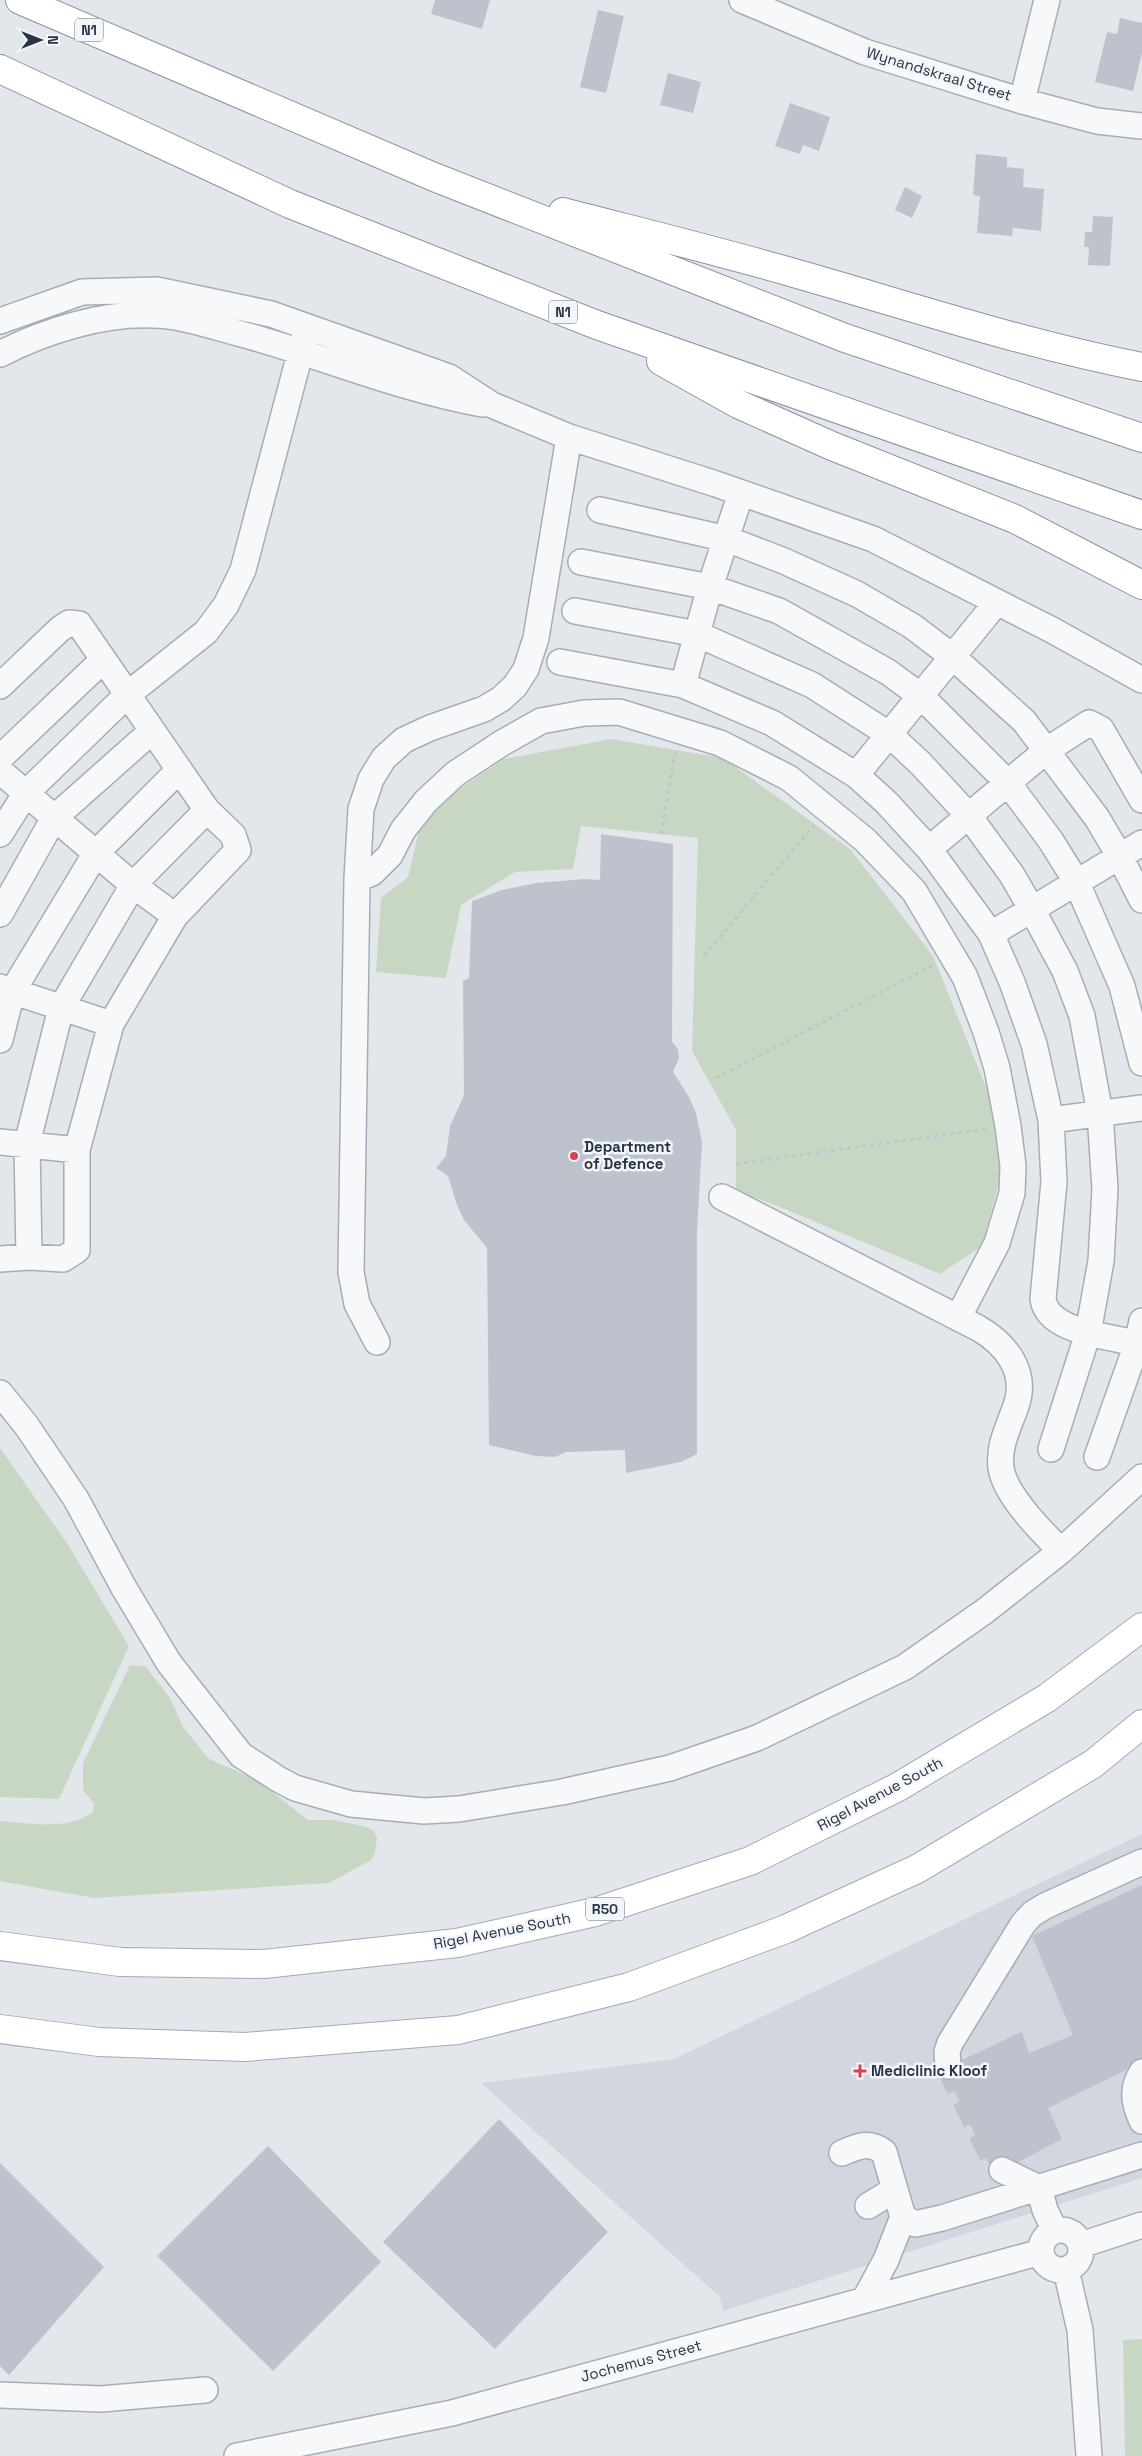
<svg xmlns="http://www.w3.org/2000/svg" width="1142" height="2456" font-family="'Space Grotesk',sans-serif">
  <style>
    .built { fill: #d1d6df }
    .green { fill: #c8d7c4 }
    .building { fill: #bdc2cd }
    .lines { fill: none; stroke-linecap: round; stroke-linejoin: round }
    .minor-tunnel { stroke: #bec3cb; stroke-width: 25; stroke-dasharray: 25 12; stroke-linecap: butt }
    .minor-casing { stroke: #a7adb7; stroke-width: 28 }
    .major-casing { stroke: #a2aab9; stroke-width: 30 }
    .highway-casing { stroke: #8993a4; stroke-width: 30 }
    .path { stroke: #c1c5cb; stroke-width: 3; stroke-dasharray: 4 4; stroke-linecap: butt }
    .minor { stroke: #f7f8fa; stroke-width: 25 }
    .major { stroke: #fff; stroke-width: 28 }
    .highway { stroke: #fff; stroke-width: 28 }
    .poi-dot { fill: #d94053; stroke: #f3f6f9; stroke-width: 2 }
    .labels { text-anchor: middle; stroke-width: 5; stroke-linejoin: round; paint-order: stroke }
    .shield { fill: #f3f6f9; stroke: #666e7c; stroke-width: 1 }
    .shield-label { font-size: 14px; font-weight: bold; fill: #293346 }
    .street-label { font-size: 15px; fill: #293346; stroke: #f3f6f9 }
    .poi-label { font-size: 15px; font-weight: bold; fill: #293346; stroke: #f3f6f9; text-anchor: start }
  </style>
  <rect width="100%" height="100%" fill="#e3e7ec"/>
  <!-- built -->
  <path class="built" d="M1142 1834V2178L723 2311 720 2297 481 2083 674 2059Z"/>
  <!-- green -->
  <path class="green" d="M611 739 723 758 851 850 933 956 992 1102 1003 1168 982 1246 940 1274 775 1205 736 1191V1130L692 1051 698 838 581 826 573 869 515 872 461 905 446 978 376 972 381 898 408 877 423 814 504 759Z
    M0 1448 67 1543 129 1646 59 1799 0 1797Z
    M130 1665 145 1666 170 1698 183 1727 209 1759 257 1780 308 1820H334L367 1827 374 1831 377 1838 375 1853 371 1860 329 1883 94 1898 0 1881V1821C29 1823 68 1831 93 1812L94 1804 83 1790V1763Z
    M1142 2339V2456H1125L1123 2340Z"/>
  <!-- building -->
  <path class="building" d="M435 0H490L482 29 431 14Z
    M598 10 624 16 606 93 580 87Z
    M1120 18 1142 23V53L1133 91 1095 82 1107 32 1117 34Z
    M668 73 701 82 693 113 660 105Z
    M790 103 830 117 819 151 803 145 800 154 775 146Z
    M976 154 1007 157V167L1024 169 1023 187 1044 189 1041 231 1013 228 1012 236 977 233 980 196 973 195Z
    M905 187 922 196 912 218 895 210Z
    M1093 216 1113 217 1110 266 1088 265 1089 247H1084L1085 232H1092Z
    M601 834 673 844 672 1042 678 1049 679 1058 673 1072 689 1097 696 1113 702 1142 697 1231V1454L681 1462 626 1473 625 1450 566 1452 555 1457 536 1456 489 1445 487 1248 464 1220 457 1205 448 1176 436 1168 446 1156 450 1126 464 1095 463 981 469 978 472 901 502 890 536 883 585 879 600 880Z
    M1142 1885V2058L1134 2060 1126 2070 1048 2108 1062 2139 1018 2162 1001 2156 994 2158 989 2164 949 2080 956 2078 961 2073 962 2060 1022 2032 1029 2053 1073 2035 1032 1936Z
    M499 2119 608 2232 495 2349 383 2242Z
    M268 2146 381 2262 273 2371 157 2256Z
    M0 2163 104 2267 9 2375 0 2366Z"/>
  <g class="lines">
    <!-- minor-tunnel -->
    <path class="minor-tunnel" d="M948 2066 995 2162 1002 2170"/>
    <defs>
      <path id="minor" d="M742 0 865 52 1022 101 1097 121 1142 126
        M1022 101 1047 0
        M0 321 82 292 157 290 271 314 449 377 492 405 569 437 716 484 873 539 1052 630 1142 680
        M0 354C45 331 102 313 153 315 179 315 212 326 238 333 320 355 399 389 482 404
        M600 510 727 539 784 561 857 594 912 626 953 657 1024 721 1097 818 1120 857 1142 900
        M581 562 710 587 779 611 888 672 922 697 1008 783 1051 841 1076 881 1122 986 1142 1063
        M575 611 697 634 812 685 890 735 921 764 969 816 1012 875 1031 908 1065 971 1082 1016 1100 1113 1105 1189 1101 1261 1088 1333 1051 1449
        M560 662 683 685 772 723 856 775 886 802 929 849 991 934 1012 982 1034 1044 1051 1120 1054 1182 1043 1299C1048 1334 1114 1336 1142 1345
        M683 685 710 587 741 493
        M0 686 60 629 69 623 79 624 207 810 233 835 238 850 175 916 111 1024 77 1150V1250L63 1259 29 1257 0 1259
        M0 758 103 660
        M0 771 133 885 175 916
        M856 775 997 602
        M0 834 26 793 127 695 206 632 226 605 243 570 307 327
        M929 849 1047 750 1089 723 1101 729 1142 800
        M357 879 372 873 390 855 403 830 426 801 455 774 502 743 541 721 584 713 619 712 720 743 789 778 865 840 914 891 965 977 986 1032 997 1068 1008 1126 1013 1166 1012 1193 997 1243 958 1318
        M0 914 54 818 152 731
        M991 934 1142 843
        M0 987 111 1024
        M0 1040 12 992 96 853 179 770
        M1051 1120 1142 1108
        M0 1142 77 1150
        M722 1197 978 1328C1006 1344 1028 1372 1016 1406 1009 1426 998 1446 1001 1468 1005 1495 1042 1532 1061 1551
        M29 1257 27 1144 61 1008 133 885 207 810
        M377 1342 357 1304 351 1272 357 879 361 809 371 779 384 758 404 740 430 728 484 709 501 699 515 686 526 669 536 638 569 437
        M0 1393 26 1425 76 1499 124 1588 169 1663 241 1755 278 1779 295 1788 351 1804 424 1811 459 1809 562 1792 670 1768 757 1738 905 1667 985 1611 1061 1551 1142 1477
        M1097 1457 1137 1344 1142 1321
        M948 2066 947 2052 950 2043 1023 1924 1032 1914 1045 1906 1142 1862
        M1142 2072C1131 2089 1134 2103 1142 2121
        M842 2153C858 2146 869 2141 884 2152L903 2217 915 2224 942 2218 1142 2155
        M1002 2170 1039 2188 1045 2210 1055 2231
        M868 2206 894 2190
        M1041 2250a20 20 0 1 1 40 0a20 20 0 1 1-40 0Z
        M1081 2245 1142 2225
        M1066 2270 1080 2330 1089 2456
        M865 2299 886 2260 903 2217
        M0 2395 101 2399 205 2390
        M237 2456 452 2413 1041 2252"/>
      <path id="major" d="M0 1946 120 1962 264 1964 457 1943 595 1912 750 1861 898 1787 1047 1698 1142 1627
        M0 2029 99 2042 245 2047 458 2030 629 1987 786 1929 917 1869 1093 1764 1142 1724"/>
      <path id="highway" d="M20 0 434 177 845 338 1142 438
        M0 69 290 204 597 325 1142 515
        M563 212C640 232 718 251 794 273 910 306 1024 344 1142 367
        M661 361 738 404 832 446 1015 519 1142 585"/>
    </defs>
    <!-- minor casing -->
    <use href="#minor" class="minor-casing"/>
    <!-- major casing -->
    <use href="#major" class="major-casing"/>
    <!-- highway casing -->
    <use href="#highway" class="highway-casing"/>
    <!-- path -->
    <path class="path" d="M661 834 675 752
      M704 956 814 825
      M716 1078 933 965
      M736 1164 986 1129"/>
    <!-- minor -->
    <use href="#minor" class="minor"/>
    <!-- major -->
    <use href="#major" class="major"/>
    <!-- highway -->
    <use href="#highway" class="highway"/>
  </g>
  <!-- markers -->
  <g class="poi-dot">
    <circle cx="574" cy="1156" r="5"/>
    <path d="M857.5 2063.5h5v5h5v5h-5v5h-5v-5h-5v-5h5z"/>
  </g>
  <g class="labels">
    <!-- shield labels -->
    <g class="shield">
      <rect x="75" y="18.5" width="28" height="23" rx="4"/>
      <rect x="549" y="300.5" width="28" height="23" rx="4"/>
      <rect x="586" y="1897.5" width="38" height="23" rx="4"/>
    </g>
    <g class="shield-label">
      <text x="89" y="35">N1</text>
      <text x="563" y="317">N1</text>
      <text x="605" y="1914">R50</text>
    </g>
    <!-- street labels -->
    <g class="street-label">
      <text transform="translate(939 74) rotate(17)" y="5">Wynandskraal Street</text>
      <text transform="translate(880 1794) rotate(-28)" y="5">Rigel Avenue South</text>
      <text transform="translate(502 1931) rotate(-11)" y="5">Rigel Avenue South</text>
      <text transform="translate(641 2361) rotate(-15)" y="5">Jochemus Street</text>
    </g>
    <!-- poi labels -->
    <g class="poi-label">
      <text x="584" y="1152">Department<tspan x="584" dy="17">of Defence</tspan></text>
      <text x="871" y="2076">Mediclinic Kloof</text>
    </g>
  </g>
  <!-- north arrow -->
  <g transform="translate(40 40) rotate(90)" stroke="#f3f6f9" stroke-width="4" paint-order="stroke">
  <path d="M0-4L9 19L0 12L-9 19Z" fill="#293346"/>
  <text y="-8" font-size="14" font-weight="bold" text-anchor="middle" fill="#293346">N</text>
  </g>
</svg>
